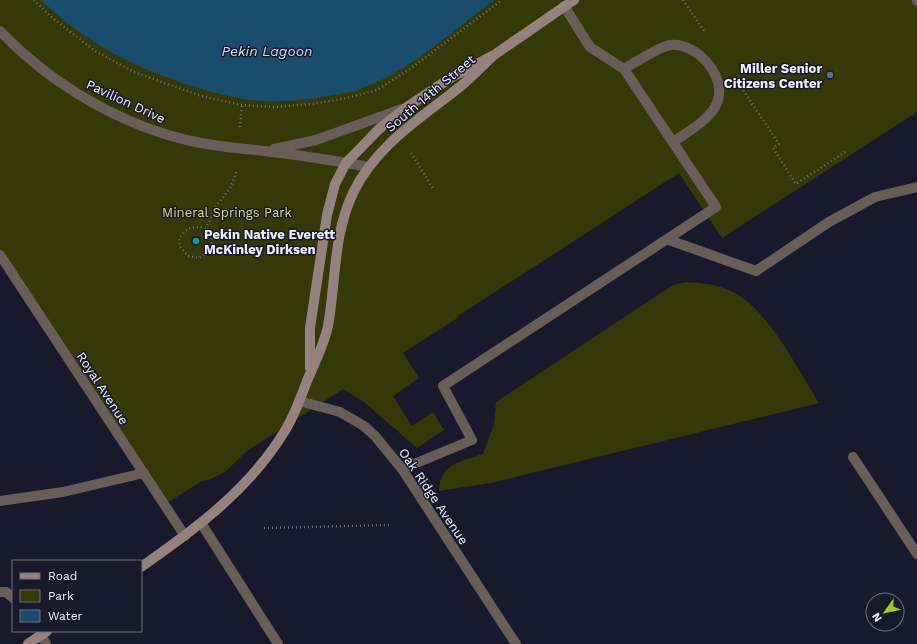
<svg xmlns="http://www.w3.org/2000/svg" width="917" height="644" font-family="'Work Sans',sans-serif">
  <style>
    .green { fill: #353907 }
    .water { fill: #1a4d6d }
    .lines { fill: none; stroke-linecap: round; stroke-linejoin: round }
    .path { stroke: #6f7080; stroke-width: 2.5; stroke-dasharray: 1 3; stroke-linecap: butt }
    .lane { stroke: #695d5a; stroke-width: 10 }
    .street { stroke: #695d5a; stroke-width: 10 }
    .secondary { stroke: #95827e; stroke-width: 10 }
    .service-dot { fill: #5c6f8a; stroke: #19192b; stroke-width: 1.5 }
    .culture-dot { fill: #0f9aa8; stroke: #19192b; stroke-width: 1.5 }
    .labels { text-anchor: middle; stroke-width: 3; stroke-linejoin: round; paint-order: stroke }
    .poi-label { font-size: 13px; font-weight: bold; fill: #eeeffc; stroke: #19192b; text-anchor: end }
    .street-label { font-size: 13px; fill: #eeeffc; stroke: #19192b }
    .park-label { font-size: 13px; fill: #d1da88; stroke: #19192b }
    .water-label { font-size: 14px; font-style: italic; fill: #c5e2f7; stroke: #19192b }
  </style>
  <rect width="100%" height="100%" fill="#19192b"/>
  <!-- green -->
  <path class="green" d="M0 0H917V112L722 238 679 173 458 316 459 317 403 353 419 378 393 396 412 426 433 412 444 430 417 448 364 402 343 389 247 451 225 472 211 479 200 482 164 505 0 254Z
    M686 282C701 283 717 284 731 291 767 307 798 370 819 403L491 483 439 491C439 464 462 461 483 454L494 424 496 402 673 285Z"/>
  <!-- water -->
  <path class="water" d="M41 0H494C451 32 407 74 355 91 347 93 337 94 329 96 307 100 285 102 262 101 240 100 216 93 195 87 137 69 85 43 41 0Z"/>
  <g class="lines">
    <!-- path -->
    <path class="path" d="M34 0 50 16 95 51 134 72 201 96 242 105 274 107 313 104 347 98 377 90 410 69 502 0
      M683 0 704 31
      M741 87 779 144 773 148 796 184 845 152
      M240 127 242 105
      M411 153 434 190
      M206 228 212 239 211 250 199 258 188 256 180 247 179 239C187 227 192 226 206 228L217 205 231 187 237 170
      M264 528 389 525"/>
    <!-- lane -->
    <path class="lane" d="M917 0V1
      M624 69C634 63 659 47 670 45 698 42 731 80 715 107 706 122 687 132 673 142
      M669 240 756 271 829 222 875 197 917 187
      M402 469 472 440 443 386 716 207 624 69 590 47 564 6
      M0 501 63 492 144 473
      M201 523 278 644
      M0 592H6L13 598"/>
    <!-- street -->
    <path class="street" d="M0 31C52 85 123 127 196 142 224 148 252 149 281 153 310 157 339 161 368 167
      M274 149 316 140 402 109
      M0 255 185 536
      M299 401 340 412 364 426 375 436 402 469 516 644
      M853 457 917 554
      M41 635 46 644"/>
    <!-- secondary -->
    <path class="secondary" d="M310 368V328L327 215 335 184 346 163 379 129 407 107 452 77 494 55 574 0
      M141 567C197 528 251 488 286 429 295 414 301 397 307 381 314 364 324 345 328 326 336 282 333 235 353 193 376 145 421 118 461 86 472 77 483 65 494 55
      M28 644 47 631"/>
  </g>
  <!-- markers -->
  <circle class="service-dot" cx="830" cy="75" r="4"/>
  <circle class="culture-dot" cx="196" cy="241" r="4"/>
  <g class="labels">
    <!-- poi labels -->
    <g class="poi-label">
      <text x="822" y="73">Miller Senior<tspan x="822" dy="15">Citizens Center</tspan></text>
      <text x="204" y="239" text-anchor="start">Pekin Native Everett<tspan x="204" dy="15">McKinley Dirksen</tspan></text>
    </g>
    <!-- street labels -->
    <g class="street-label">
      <text transform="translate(430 93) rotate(-40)" y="5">South 14th Street</text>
      <text transform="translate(126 101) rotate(25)" y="5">Pavilion Drive</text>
      <text transform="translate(103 388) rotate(57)" y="5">Royal Avenue</text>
      <text transform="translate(434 496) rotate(56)" y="5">Oak Ridge Avenue</text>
    </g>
    <!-- park labels -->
    <g class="park-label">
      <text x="227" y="217">Mineral Springs Park</text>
    </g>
    <!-- water labels -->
    <g class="water-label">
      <text x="267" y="56">Pekin Lagoon</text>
    </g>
  </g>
  <!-- legend -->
  <rect x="12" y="560" width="130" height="72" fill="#19192b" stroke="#6e6f7f"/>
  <rect x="20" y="573" width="20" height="6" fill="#95827e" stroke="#6e6f7f"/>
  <text x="48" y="580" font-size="12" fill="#eeeffc">Road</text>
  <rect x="20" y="590" width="20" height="12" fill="#353907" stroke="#6e6f7f"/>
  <text x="48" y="600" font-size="12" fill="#eeeffc">Park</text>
  <rect x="20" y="610" width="20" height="12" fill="#1a4d6d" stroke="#6e6f7f"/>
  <text x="48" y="620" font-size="12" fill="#eeeffc">Water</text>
  <!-- north arrow -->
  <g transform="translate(885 612) rotate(237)"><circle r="19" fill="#19192b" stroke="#6e6f7f"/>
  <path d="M0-3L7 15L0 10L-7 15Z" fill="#aac717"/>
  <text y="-6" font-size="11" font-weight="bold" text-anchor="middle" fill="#eeeffc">N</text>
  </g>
</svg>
